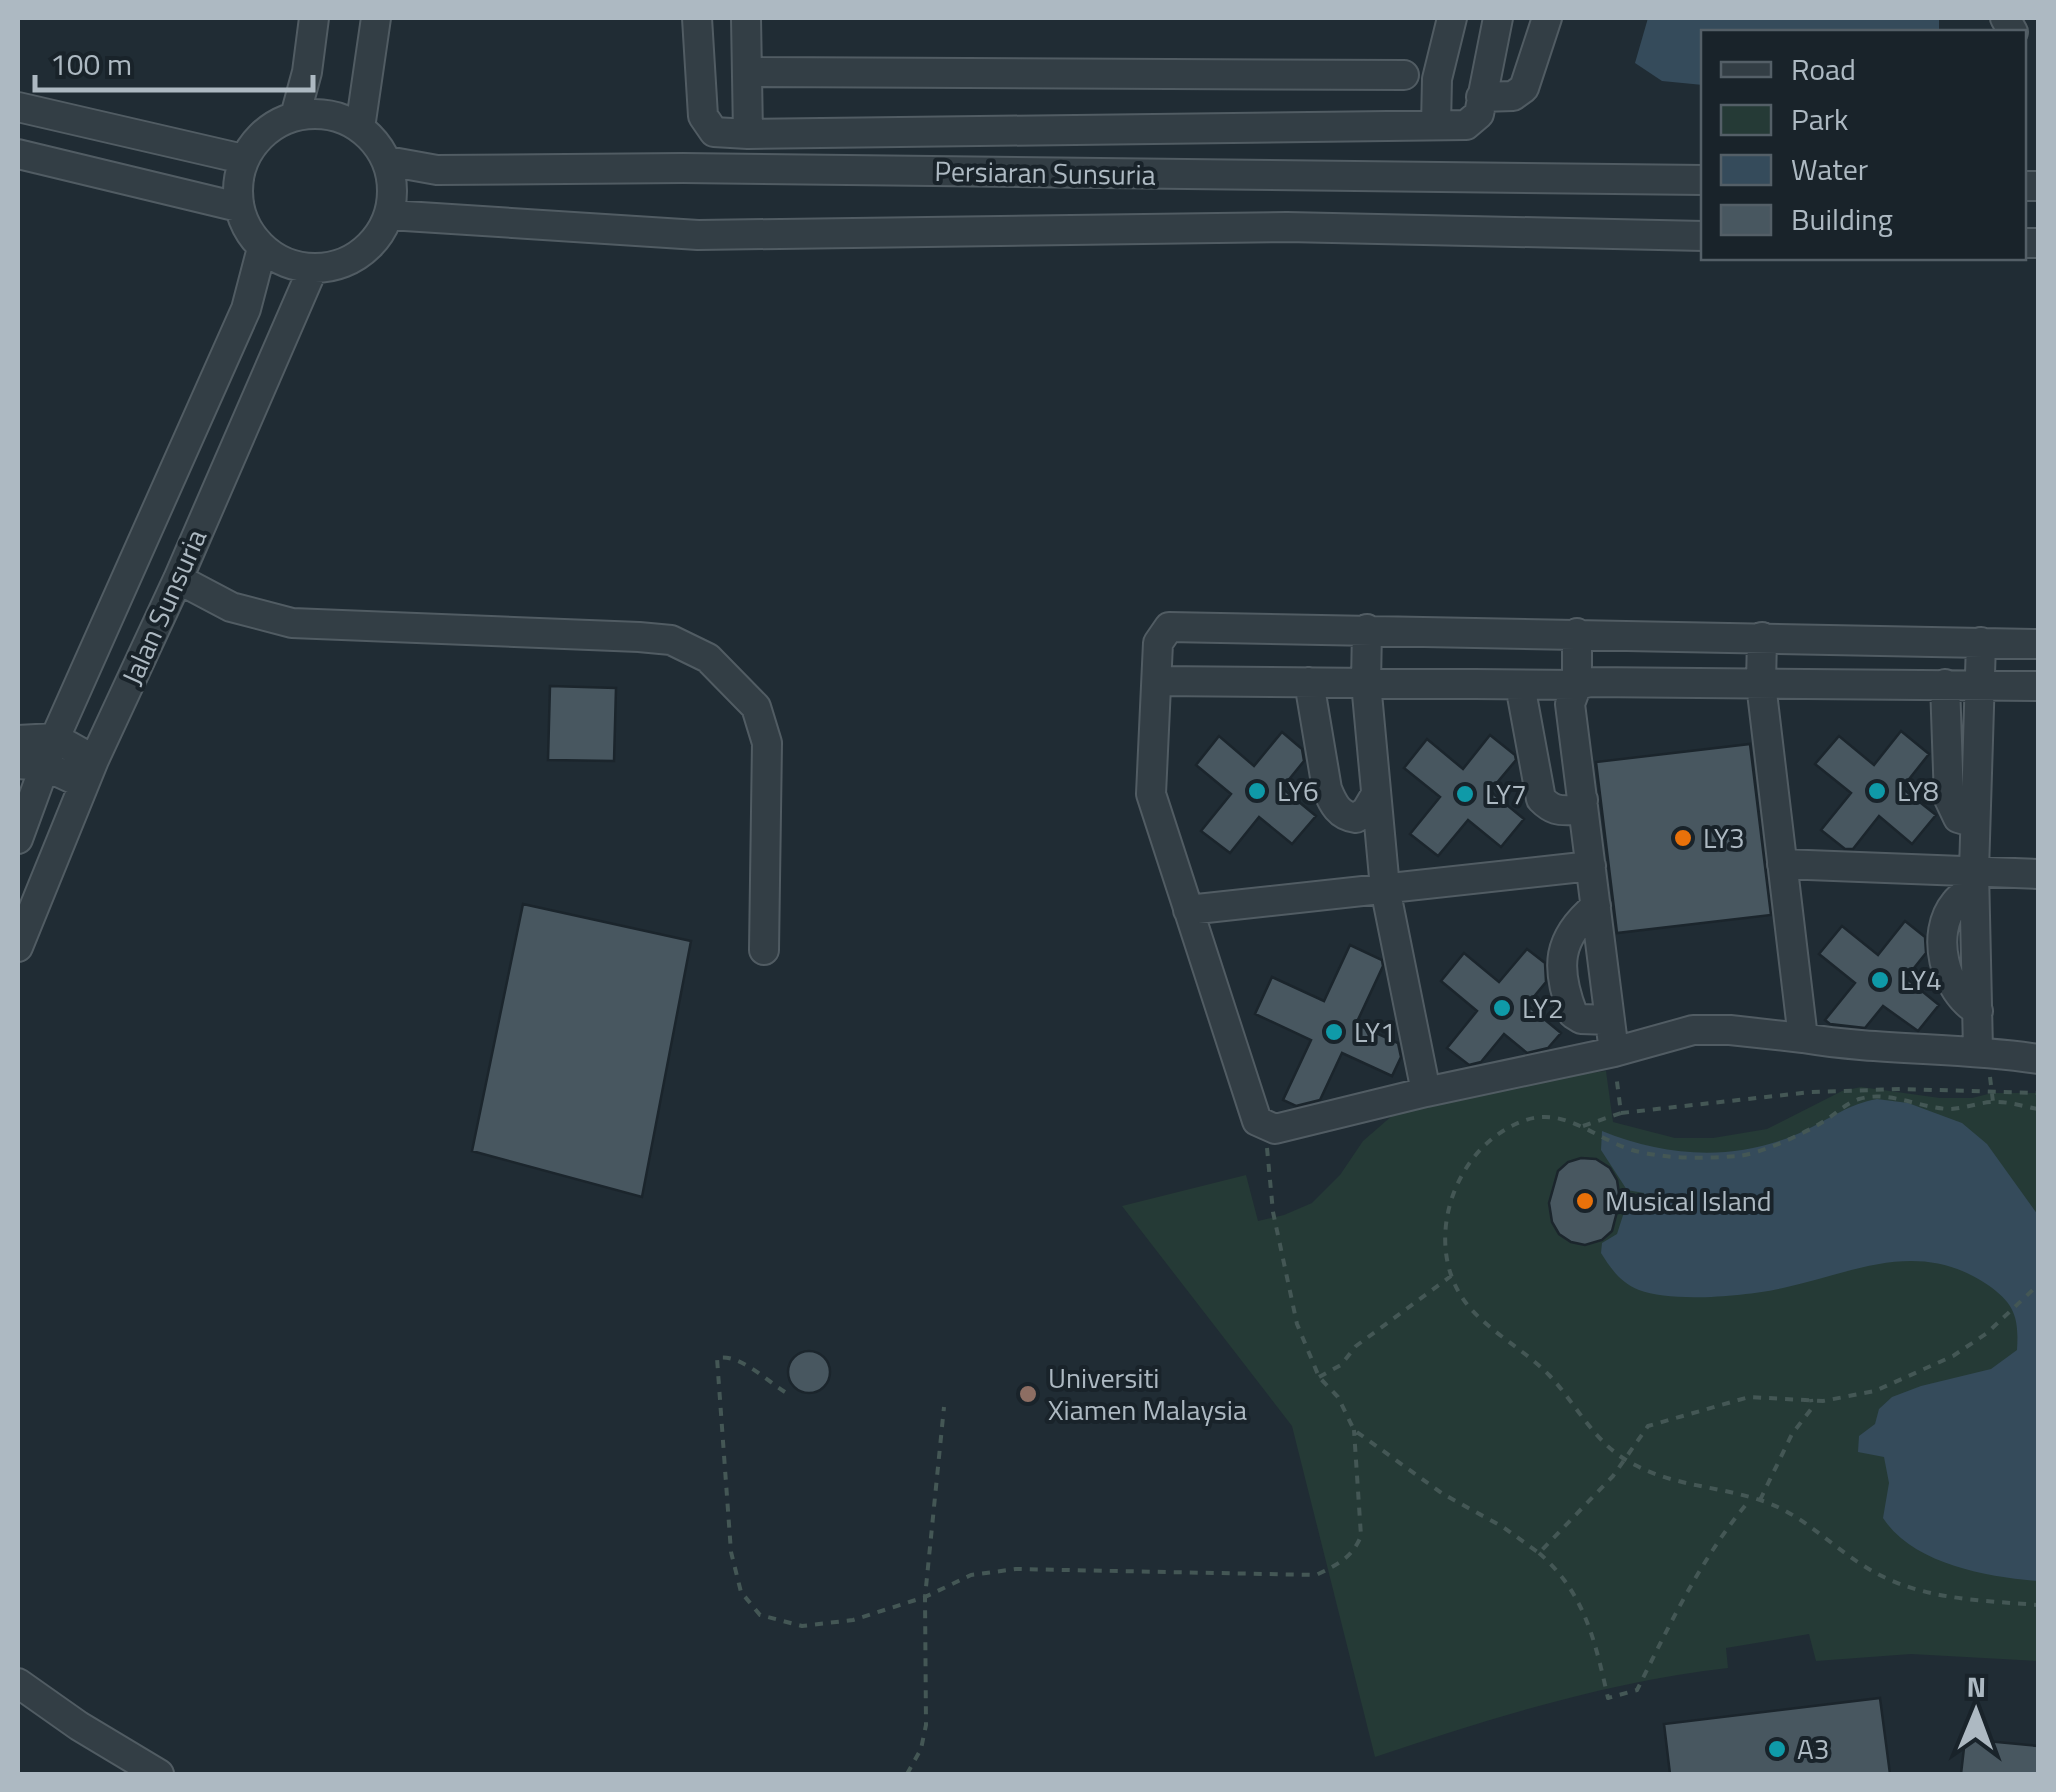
<svg xmlns="http://www.w3.org/2000/svg" width="2056" height="1792" font-family="'Titillium Web',sans-serif">
  <style>
    .green { fill: #253a36 }
    .water { fill: #354b5b }
    .building { fill: #485760; stroke: #1b252c; stroke-width: 2.5 }
    .lines { fill: none; stroke-linecap: round; stroke-linejoin: round }
    .minor-casing { stroke: #515c63; stroke-width: 32 }
    .path { stroke: #445755; stroke-width: 4; stroke-dasharray: 8 8; stroke-linecap: butt }
    .minor { stroke: #333e45; stroke-width: 28 }
    .culture-dot { fill: #0f9aa8; stroke: #19232a; stroke-width: 4 }
    .food-dot { fill: #e8710a; stroke: #19232a; stroke-width: 4 }
    .education-dot { fill: #8d6e63; stroke: #19232a; stroke-width: 4 }
    .labels { text-anchor: middle; stroke-width: 8; stroke-linejoin: round; paint-order: stroke }
    .street-label { font-size: 28px; fill: #adb9c2; stroke: #19232a }
    .poi-label { font-size: 28px; fill: #adb9c2; stroke: #19232a; text-anchor: start }
  </style>
  <rect width="100%" height="100%" fill="#202c34"/>
  <!-- green -->
  <path class="green" d="M1606 1071 1613 1122 1675 1138H1713L1767 1129 1842 1091 1861 1087 1940 1098H1972L1992 1093H2038V1661L1911 1654 1816 1661 1809 1634 1726 1648 1728 1668C1606 1682 1491 1718 1375 1757L1292 1426 1122 1206 1246 1175 1258 1221 1284 1215 1312 1203 1340 1175 1363 1141 1393 1115 1513 1083Z"/>
  <!-- water -->
  <path class="water" d="M1648 18H1939V32H1704L1703 85 1662 81 1635 63Z
    M1877 1099 1908 1103 1962 1123 1987 1144 2038 1215V1581C1987 1577 1913 1564 1883 1518L1889 1483 1884 1457 1858 1452 1859 1436 1875 1424 1879 1409 1892 1397 1921 1386 1991 1369 2017 1350C2019 1318 2015 1304 1988 1285 1919 1238 1855 1272 1783 1288 1747 1296 1672 1303 1639 1290 1621 1283 1611 1269 1601 1253L1602 1243 1617 1234 1626 1206 1646 1205 1644 1193 1627 1190 1601 1150 1602 1131C1669 1158 1740 1162 1806 1130 1831 1118 1849 1104 1877 1099Z"/>
  <!-- building -->
  <path class="building" d="M550 686 616 688 614 761 548 760Z
    M1901 731 1929 754 1902 788 1936 815 1912 844 1879 816 1853 849H1845L1821 830 1851 793 1815 764 1839 736 1874 765Z
    M1282 732 1302 749 1304 761 1282 788 1316 816 1292 844 1259 817 1230 853 1201 831 1231 794 1196 765 1219 736 1254 766Z
    M1490 735 1515 755 1516 760 1490 791 1524 819 1501 847 1468 820 1438 856 1410 834 1440 797 1404 768 1427 739 1463 769Z
    M1750 744 1771 915 1617 933 1596 762Z
    M523 904 691 941 642 1197 472 1151Z
    M1905 921 1925 937 1926 953 1906 978 1939 1005 1918 1031 1883 1006 1865 1028 1830 1024 1825 1020 1855 983 1819 954 1842 926 1878 955Z
    M1350 945 1382 960 1383 966 1356 1024 1398 1043 1401 1057 1392 1076 1342 1053 1320 1100 1296 1106 1283 1100 1311 1040 1255 1014 1272 977 1324 1001Z
    M1527 949 1545 963 1546 982 1527 1005 1561 1033 1548 1048 1527 1053 1504 1034 1481 1062 1469 1065 1447 1048 1477 1011 1441 981 1464 953 1499 982Z
    M1581 1158 1596 1159 1610 1168 1617 1180 1620 1200 1612 1231 1602 1240 1585 1245 1571 1242 1559 1234 1552 1222 1549 1203 1558 1171 1568 1162Z
    M788 1372a21 21 0 1 1 42 0a21 21 0 1 1-42 0Z
    M1880 1698 1890 1774H1670L1664 1724Z
    M1965 1739 2038 1746V1774H1961Z"/>
  <g class="lines">
    <defs>
      <path id="minor" d="M697 18 703 116 714 132 748 134 1466 125 1479 114 1498 18
        M746 18 748 134
        M2005 18 2013 32
        M747 72 1404 75
        M1481 97 1513 96 1524 88 1547 18
        M18 107 243 159
        M238 191a77 77 0 1 1 154 0a77 77 0 1 1-154 0Z
        M295 116 307 72 314 18
        M1436 125 1437 79 1452 18
        M360 128 376 18
        M18 154 238 207
        M387 161 437 170 683 168 1704 180
        M2024 186H2038
        M389 215 698 235 1287 227 1704 236
        M2024 243H2038
        M178 579 231 607 292 623 639 637 671 640 708 658 756 707 767 743 764 950
        M1367 629 1366 683 1385 888 1426 1092
        M1762 637 1761 684 1803 1038C1880 1051 1960 1047 2038 1059
        M1157 681 1577 685V633
        M1309 682 1327 789C1333 804 1339 816 1356 818L1366 811 1376 794
        M1945 684 1949 799 1958 818 1975 823
        M1520 685 1541 799C1552 810 1558 811 1574 810L1583 800
        M18 740 55 738 94 760
        M18 764 45 766 84 784
        M18 839 55 738 246 309 262 248
        M1782 864 2038 874
        M1974 888C1967 893 1960 896 1955 903 1930 933 1944 992 1978 1011
        M1596 906C1557 938 1555 967 1573 1014L1581 1019 1610 1020
        M1188 910 1591 866
        M18 947 94 760 178 579 313 268
        M1803 1038 1730 1030H1693L1614 1052 1426 1092 1275 1129 1257 1121 1151 794 1158 643 1169 627 2038 644
        M1978 1050 1974 871 1981 642
        M1614 1052 1570 704 1577 685 1590 682 2038 686
        M18 1683 79 1726 159 1774"/>
    </defs>
    <!-- minor casing -->
    <use href="#minor" class="minor-casing"/>
    <!-- path -->
    <path class="path" d="M1990 1077 1993 1102
      M2038 1109C2025 1107 2008 1101 1994 1102 1979 1102 1964 1109 1949 1109 1919 1108 1889 1090 1859 1099 1844 1104 1835 1115 1821 1123 1803 1134 1758 1155 1737 1156 1703 1159 1665 1159 1632 1150 1596 1139 1565 1107 1526 1120 1453 1144 1418 1248 1470 1308 1493 1334 1526 1351 1550 1376 1575 1403 1594 1441 1626 1460 1671 1487 1716 1485 1763 1501 1805 1516 1827 1543 1864 1566 1917 1600 1977 1600 2038 1605
      M1621 1113 1811 1092 1902 1089 2038 1093
      M1583 1126 1621 1113 1616 1074
      M1267 1148 1273 1212 1297 1324 1319 1377 1338 1397 1354 1430 1443 1494 1503 1527 1539 1553 1613 1476 1648 1426 1749 1397 1823 1401 1875 1391 1953 1356 1987 1333 2038 1285
      M1319 1377 1341 1365 1356 1346 1451 1276
      M785 1392C766 1380 739 1353 717 1358L731 1552 741 1592 760 1615 802 1626 853 1620 925 1597 971 1575 1016 1569 1316 1575C1337 1565 1352 1558 1361 1536L1354 1430
      M1760 1500 1792 1434 1812 1408 1811 1399
      M1539 1553C1585 1593 1595 1641 1608 1698L1637 1690C1670 1624 1701 1558 1749 1501
      M907 1774 921 1749 926 1725 925 1597 944 1407"/>
    <!-- minor -->
    <use href="#minor" class="minor"/>
  </g>
  <!-- markers -->
  <g class="culture-dot">
    <circle cx="1257" cy="791" r="10"/>
    <circle cx="1877" cy="791" r="10"/>
    <circle cx="1465" cy="794" r="10"/>
    <circle cx="1880" cy="980" r="10"/>
    <circle cx="1502" cy="1008" r="10"/>
    <circle cx="1334" cy="1032" r="10"/>
    <circle cx="1777" cy="1749" r="10"/>
  </g>
  <g class="food-dot">
    <circle cx="1683" cy="838" r="10"/>
    <circle cx="1585" cy="1201" r="10"/>
  </g>
  <circle class="education-dot" cx="1028" cy="1394" r="10"/>
  <g class="labels">
    <!-- street labels -->
    <g class="street-label">
      <text transform="translate(1045 173) rotate(1)" y="10">Persiaran Sunsuria</text>
      <text transform="translate(164 607) rotate(-66)" y="10">Jalan Sunsuria</text>
    </g>
    <!-- poi labels -->
    <g class="poi-label">
      <text x="1277" y="801">LY6</text>
      <text x="1897" y="801">LY8</text>
      <text x="1485" y="804">LY7</text>
      <text x="1703" y="848">LY3</text>
      <text x="1900" y="990">LY4</text>
      <text x="1522" y="1018">LY2</text>
      <text x="1354" y="1042">LY1</text>
      <text x="1605" y="1211">Musical Island</text>
      <text x="1048" y="1388">Universiti<tspan x="1048" dy="32">Xiamen Malaysia</tspan></text>
      <text x="1797" y="1759">A3</text>
    </g>
  </g>
  <!-- border -->
  <rect width="2056" height="1792" fill="none" stroke="#adb9c2" stroke-width="40"/>
  <!-- legend -->
  <rect x="1701" y="30" width="325" height="230" fill="#19232a" stroke="#545f67" stroke-width="2.5"/>
  <rect x="1721" y="62" width="50" height="15" fill="#333e45" stroke="#545f67" stroke-width="2.5"/>
  <text x="1791" y="80" font-size="30" fill="#adb9c2">Road</text>
  <rect x="1721" y="105" width="50" height="30" fill="#253a36" stroke="#545f67" stroke-width="2.5"/>
  <text x="1791" y="130" font-size="30" fill="#adb9c2">Park</text>
  <rect x="1721" y="155" width="50" height="30" fill="#354b5b" stroke="#545f67" stroke-width="2.5"/>
  <text x="1791" y="180" font-size="30" fill="#adb9c2">Water</text>
  <rect x="1721" y="205" width="50" height="30" fill="#485760" stroke="#545f67" stroke-width="2.5"/>
  <text x="1791" y="230" font-size="30" fill="#adb9c2">Building</text>
  <!-- north arrow -->
  <g transform="translate(1976 1712) rotate(1)" stroke="#19232a" stroke-width="8" paint-order="stroke">
  <path d="M0-8L18 38L0 25L-18 38Z" fill="#adb9c2"/>
  <text y="-15" font-size="28" font-weight="bold" text-anchor="middle" fill="#adb9c2">N</text>
  </g>
  <!-- scale -->
  <path d="M35 75v15h278v-15" fill="none" stroke="#adb9c2" stroke-width="5"/>
  <text x="50" y="75" font-size="30" fill="#adb9c2" stroke="#19232a" stroke-width="8" paint-order="stroke">100 m</text>
</svg>
